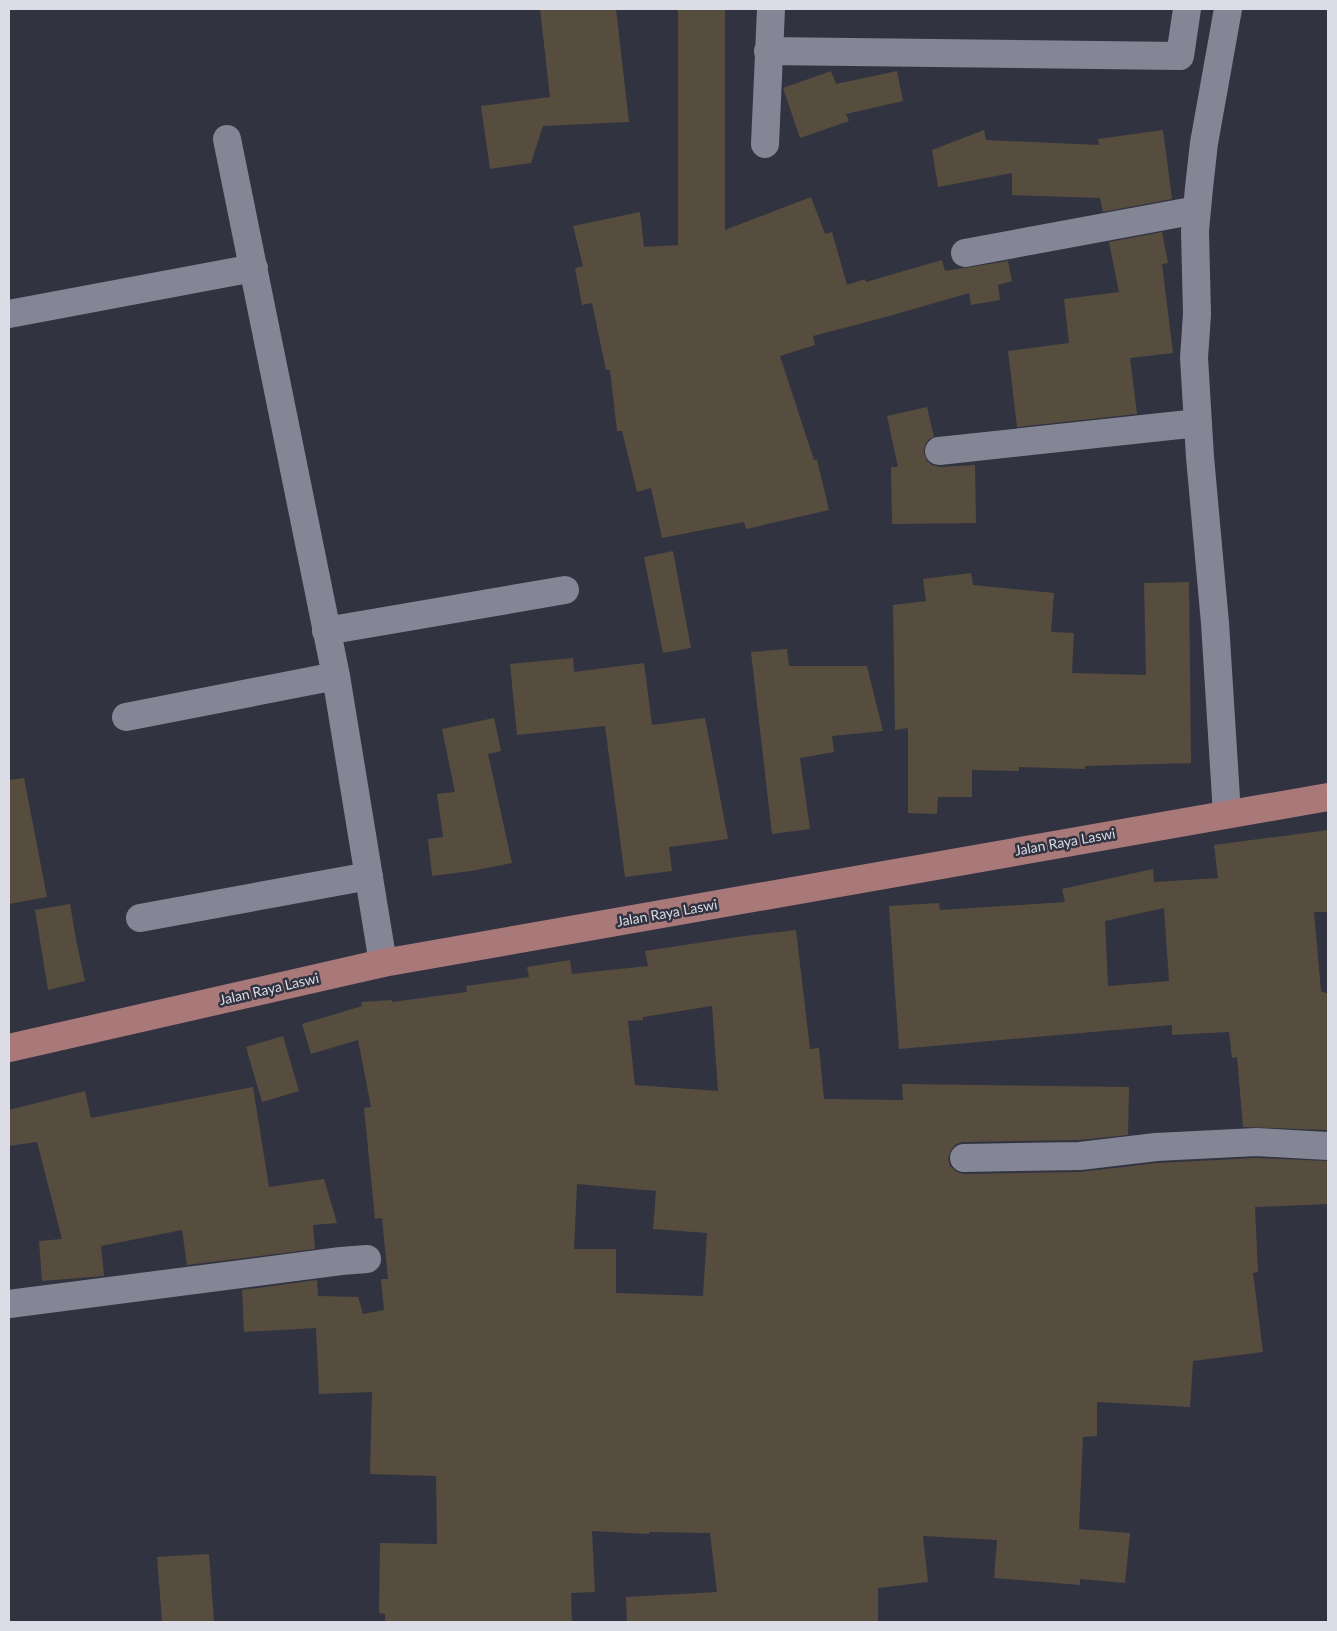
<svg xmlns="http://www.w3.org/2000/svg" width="1337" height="1631" font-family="Lato,sans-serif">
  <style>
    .building { fill: #574d3f; fill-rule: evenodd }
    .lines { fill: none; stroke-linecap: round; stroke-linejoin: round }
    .minor { stroke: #848696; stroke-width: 28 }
    .primary { stroke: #a97879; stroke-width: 28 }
    .labels { text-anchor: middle; stroke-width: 5; stroke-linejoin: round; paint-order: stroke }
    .street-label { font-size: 14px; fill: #dbdce5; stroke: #313341 }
  </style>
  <rect width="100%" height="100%" fill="#313341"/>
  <!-- building -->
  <path class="building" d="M540 9H616L629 122 543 126 531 163 490 169 481 106 550 97Z
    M678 9H725V230L811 197 825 234 832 232 847 285 865 279 866 282 942 260 945 271 1008 261 1012 281 998 285 1000 300 971 305 969 293 886 317 813 336 815 345 780 356 814 460H817L829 510 746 529 744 522 662 538 651 488 637 492 622 431H617L610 370H606L592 303 582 305 575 268 583 266 573 226 640 212 644 247 678 245Z
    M831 71 836 84 897 71 903 101 846 114 849 121 800 138 783 88Z
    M984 130 986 140 1099 145 1098 139 1163 130 1172 199 1103 212 1100 198 1012 195V173L938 187 932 150Z
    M1162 232 1168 263 1162 264 1173 353 1130 358 1137 414 1017 427 1008 351 1069 343 1064 299 1119 292 1109 242Z
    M927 407 934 437 929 439 925 445 924 453 927 461 932 465 940 467 975 465 976 523 892 524 891 467H898L887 416Z
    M673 551 691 648 663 653 644 557Z
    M971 573 973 585 1054 593 1051 632 1074 633 1072 673 1146 675 1144 583 1189 582 1191 763 1085 766V769L1019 767V771L972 770V797H938L937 814 908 813V728L895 730 893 605 926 601 923 579Z
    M787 649 789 666H867L883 731 832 736 834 752 800 758 810 829 772 834 751 652Z
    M573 658 574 672 644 663 652 725 705 718 728 839 669 847 672 871 625 877 605 726 517 735 510 664Z
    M494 718 501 751 488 754 512 863 471 871 432 876 428 839 443 837 437 794 455 792 442 729Z
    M24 778 47 897 9 904V780Z
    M1328 830V912H1314L1321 991 1328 994V1130L1243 1127 1237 1057 1232 1058 1229 1032 1172 1035V1025L899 1049 889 906 939 903 940 910 1065 902 1062 889 1153 869 1154 882 1218 878 1214 845ZM1164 908 1169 981 1108 986 1105 921Z
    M70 904 77 945 85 981 48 990 35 910Z
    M796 930 810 1049 819 1048 824 1099 903 1100 902 1084 1129 1087 1128 1135 1079 1140 963 1142 956 1144 951 1150 948 1158 950 1166 957 1172 964 1174 1080 1172 1157 1163 1256 1158 1328 1161V1204L1255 1207 1258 1272 1253 1273 1263 1352 1193 1361 1190 1407 1097 1402V1436L1083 1437 1079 1529 1130 1533 1125 1583 1080 1579V1585L994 1578 997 1540 923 1536 928 1582 878 1588V1622H627L626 1597 717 1592 710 1533 649 1532V1534L592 1531 595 1592 571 1593 572 1622H385V1614L379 1613 380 1543 437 1544 436 1476 370 1474 372 1392 319 1394 316 1328 244 1332 242 1290 317 1280 318 1296 358 1297 363 1314 384 1310 381 1279H388L382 1218 375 1219 364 1108 371 1107 358 1040 311 1054 302 1024 362 1006 361 1002 392 1000V1002L467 992 466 986 529 977 527 967 570 960 572 974 648 966 645 951 744 936ZM712 1006 718 1091 635 1085 628 1021 643 1020V1017ZM577 1184 656 1191 653 1229 707 1233 703 1296 616 1293V1249H574Z
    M283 1036 299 1091 262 1102 246 1047Z
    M253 1087 269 1187 324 1179 337 1223 313 1225 315 1249 187 1265 182 1230 101 1246 104 1276 42 1281 39 1241 62 1239 37 1142 9 1146V1110L85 1091 91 1118Z
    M209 1554 214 1622H162L157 1557Z"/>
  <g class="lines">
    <!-- minor -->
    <path class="minor" d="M768 51 1180 56 1187 9
      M765 144 771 9
      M965 253 1197 210
      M9 314 254 268
      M939 451 1198 423
      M326 631 565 590
      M336 676 383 963
      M126 717 336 676 227 139
      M1227 814 1215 623 1200 457 1194 358 1197 314 1195 231 1199 188 1204 143 1228 9
      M140 918 369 876
      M964 1158 1080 1156 1156 1147 1256 1142 1328 1146
      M9 1304 341 1261 367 1259"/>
    <!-- primary -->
    <path class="primary" d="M9 1048 383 963 1328 797"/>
  </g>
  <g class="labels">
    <!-- street labels -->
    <g class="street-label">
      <text transform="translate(1065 842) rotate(-10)" y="5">Jalan Raya Laswi</text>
      <text transform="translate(667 913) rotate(-10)" y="5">Jalan Raya Laswi</text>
      <text transform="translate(269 989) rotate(-13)" y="5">Jalan Raya Laswi</text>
    </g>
  </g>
  <!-- border -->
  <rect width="1337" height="1631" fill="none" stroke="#dbdce5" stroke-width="20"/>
</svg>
